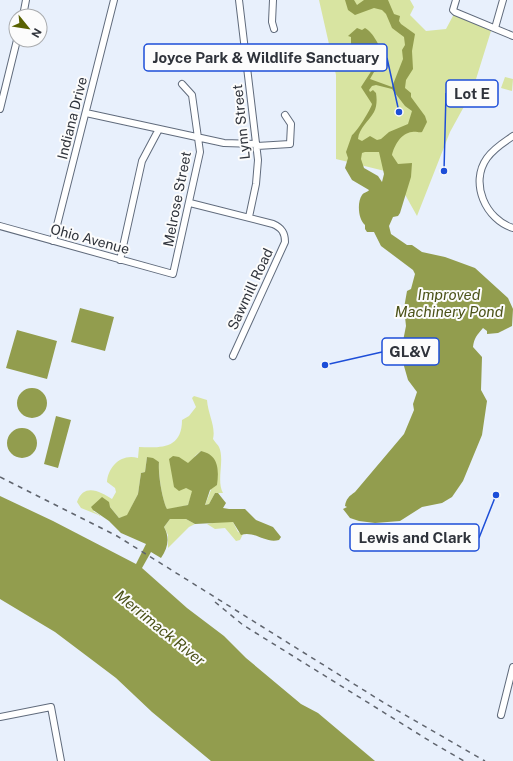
<svg xmlns="http://www.w3.org/2000/svg" width="513" height="761" font-family="'Public Sans',sans-serif">
  <style>
    .green { fill: #d8e4a1 }
    .water { fill: #929d4e; fill-rule: evenodd }
    .lines { fill: none; stroke-linecap: round; stroke-linejoin: round }
    .minor-casing { stroke: #606b7c; stroke-width: 8 }
    .minor { stroke: #fff; stroke-width: 6 }
    .rail { stroke: #60656e; stroke-width: 1.5; stroke-dasharray: 5 5; stroke-linecap: butt }
    .labels { text-anchor: middle; stroke-width: 4; stroke-linejoin: round; paint-order: stroke }
    .street-label { font-size: 14px; fill: #2f333b; stroke: #fcfcfc }
    .water-label { font-size: 15px; font-style: italic; fill: #4c5319; stroke: #fcfcfc }
    .leader { fill: none; stroke: #1d4ed8; stroke-width: 1.5 }
    .callout-dot { fill: #1d4ed8; stroke: #fcfcfc; stroke-width: 1.5 }
    .callout { fill: #fcfcfc; stroke: #1d4ed8; stroke-width: 1.5 }
    .callout-label { font-size: 15px; text-anchor: middle; font-weight: bold; fill: #2f333b }
  </style>
  <rect width="100%" height="100%" fill="#e8f0fc"/>
  <!-- green -->
  <path class="green" d="M319 0H410L414 7 410 15 426 31 446 29 454 14 491 31 472 92 450 132 417 216 393 173 336 159V75Z
    M505 77 513 79 512 91 501 88Z
    M194 396 207 400C208 414 216 427 213 439 215 442 218 445 219 447 225 460 216 481 223 493H215L209 504 205 505 211 490 201 451 195 456 186 488 193 490 188 505 167 510C162 499 158 473 159 462L147 457 145 472 141 473 138 494 127 516 119 518 110 507 93 511 101 516 81 508 77 502C84 482 101 492 112 499L116 492 115 488 107 482C108 466 122 453 138 458L139 447C161 448 182 449 182 420L189 416 196 407 192 398Z
    M170 519H186L195 524 189 527 168 548V535L164 527Z
    M223 521 233 522 238 532 243 534 240 540 236 541 225 528 215 529 207 524Z"/>
  <!-- water -->
  <path class="water" d="M345 0H354L357 5 364 0H388L394 14 400 16 399 21 401 24 415 34 412 51 413 69 406 80 405 88 411 93V97L425 116 427 122 422 132C419 133 416 131 412 132 401 133 394 146 392 155L398 164 412 163 411 177 400 213 398 216 393 217 389 226 391 234 407 245H412L422 252 445 257 475 268 508 298 513 309 512 326 498 333 487 334V331L483 328C477 335 474 338 473 347L482 357 481 390 487 401 482 435 463 481 452 497 442 503 422 507 400 521 375 523 359 521 350 518 343 509 347 507 345 506C346 499 349 496 355 492L404 434 414 410 413 404 417 392 408 380 404 366 405 358 403 341 406 326 404 308 407 291 411 289 415 274 413 270 381 246 374 232H367L365 229V225C358 219 357 202 362 195 364 192 368 192 369 190L352 180 345 168 348 158 346 152 352 135C356 133 371 109 372 104L361 87 372 70 363 57 351 46V37L348 36 357 28 362 30 365 28C376 34 380 52 387 55L386 58 389 65 381 70 374 72 370 79 392 87 403 59 402 50 405 45 404 37 392 28 386 14 382 10 374 8 355 15 348 10ZM376 85 392 89 405 106 412 111 408 124 389 132 381 139 377 140 370 136 362 141 358 139C359 128 369 121 374 112 377 106 377 99 376 93L373 90 370 92 369 90 372 86ZM365 152H379L384 174 382 182 378 176 364 168 361 159 362 153Z
    M80 308 114 317 105 351 71 342Z
    M17 330 57 341 47 379 6 368Z
    M17 403a15 15 0 1 1 30 0a15 15 0 1 1-30 0Z
    M56 416 71 420 58 468 44 464Z
    M7 443a15 15 0 1 1 30 0a15 15 0 1 1-30 0Z
    M201 451C219 455 219 470 217 485L210 490 205 505 209 504 215 493H218L226 503 223 508 229 509H245L256 520 273 527 281 537 279 540C265 544 254 530 241 535L233 522 195 524 186 519H170L164 527C170 538 168 548 161 558L151 552 142 568 187 608 224 636 246 658 301 704 318 713 375 761H211L152 712 116 678 55 632 0 599V496L53 521 136 564 146 544 121 533 109 521 93 510 91 507 102 497 109 502 110 507 119 518 127 515 138 494 141 473 145 472 147 457 153 458 159 462C158 473 162 499 167 509L188 505 192 491 186 488 179 491 174 487 169 459 173 456 179 457 188 463Z"/>
  <g class="lines">
    <defs>
      <path id="minor" d="M239 0 258 160 256 184 249 217
        M273 0 272 22 274 29
        M456 0 453 10 455 12 513 36
        M23 16 26 0
        M495 28 503 0
        M0 109 17 40
        M86 113 224 143 256 144
        M513 136C503 143 494 148 487 158 469 183 486 220 513 228
        M257 146 290 144 291 124 285 115
        M190 203 273 224C282 228 285 233 285 242L233 356
        M0 226 173 274 200 152 192 95 182 84
        M53 241 114 0
        M120 260 142 161 159 129
        M501 715 513 667
        M0 717 51 707 61 761"/>
    </defs>
    <!-- minor casing -->
    <use href="#minor" class="minor-casing"/>
    <!-- minor -->
    <use href="#minor" class="minor"/>
    <!-- rail -->
    <path class="rail" d="M0 477 117 536 386 704 485 761
      M215 602 243 625 433 743 464 761"/>
  </g>
  <g class="labels">
    <!-- street labels -->
    <g class="street-label">
      <text transform="translate(72 118) rotate(-76)" y="5">Indiana Drive</text>
      <text transform="translate(241 122) rotate(-96)" y="5">Lynn Street</text>
      <text transform="translate(177 199) rotate(-79)" y="5">Melrose Street</text>
      <text transform="translate(90 239) rotate(15)" y="5">Ohio Avenue</text>
      <text transform="translate(250 289) rotate(-65)" y="5">Sawmill Road</text>
    </g>
    <!-- water labels -->
    <g class="water-label">
      <text x="449" y="300">Improved<tspan x="449" dy="17">Machinery Pond</tspan></text>
      <text transform="translate(160 628) rotate(39)" y="5">Merrimack River</text>
    </g>
  </g>
  <!-- callouts -->
  <path class="leader" d="M399 112L387 58M444 171L446 93M325 365L382 352M496 495L479 538"/>
  <g class="callout-dot">
    <circle cx="399" cy="112" r="4"/>
    <circle cx="444" cy="171" r="4"/>
    <circle cx="325" cy="365" r="4"/>
    <circle cx="496" cy="495" r="4"/>
  </g>
  <g class="callout">
    <rect x="144" y="44" width="243" height="27" rx="4"/>
    <rect x="446" y="80" width="52" height="27" rx="4"/>
    <rect x="382" y="338" width="57" height="27" rx="4"/>
    <rect x="350" y="524" width="129" height="27" rx="4"/>
  </g>
  <g class="callout-label">
    <text x="266" y="63">Joyce Park &amp; Wildlife Sanctuary</text>
    <text x="472" y="99">Lot E</text>
    <text x="410" y="357">GL&amp;V</text>
    <text x="415" y="543">Lewis and Clark</text>
  </g>
  <!-- north arrow -->
  <g transform="translate(28 28) rotate(120)"><circle r="19" fill="#fcfcfc" stroke="#aaacaf"/>
  <path d="M0-3L7 15L0 10L-7 15Z" fill="#586100"/>
  <text y="-6" font-size="11" font-weight="bold" text-anchor="middle" fill="#2f333b">N</text>
  </g>
</svg>
